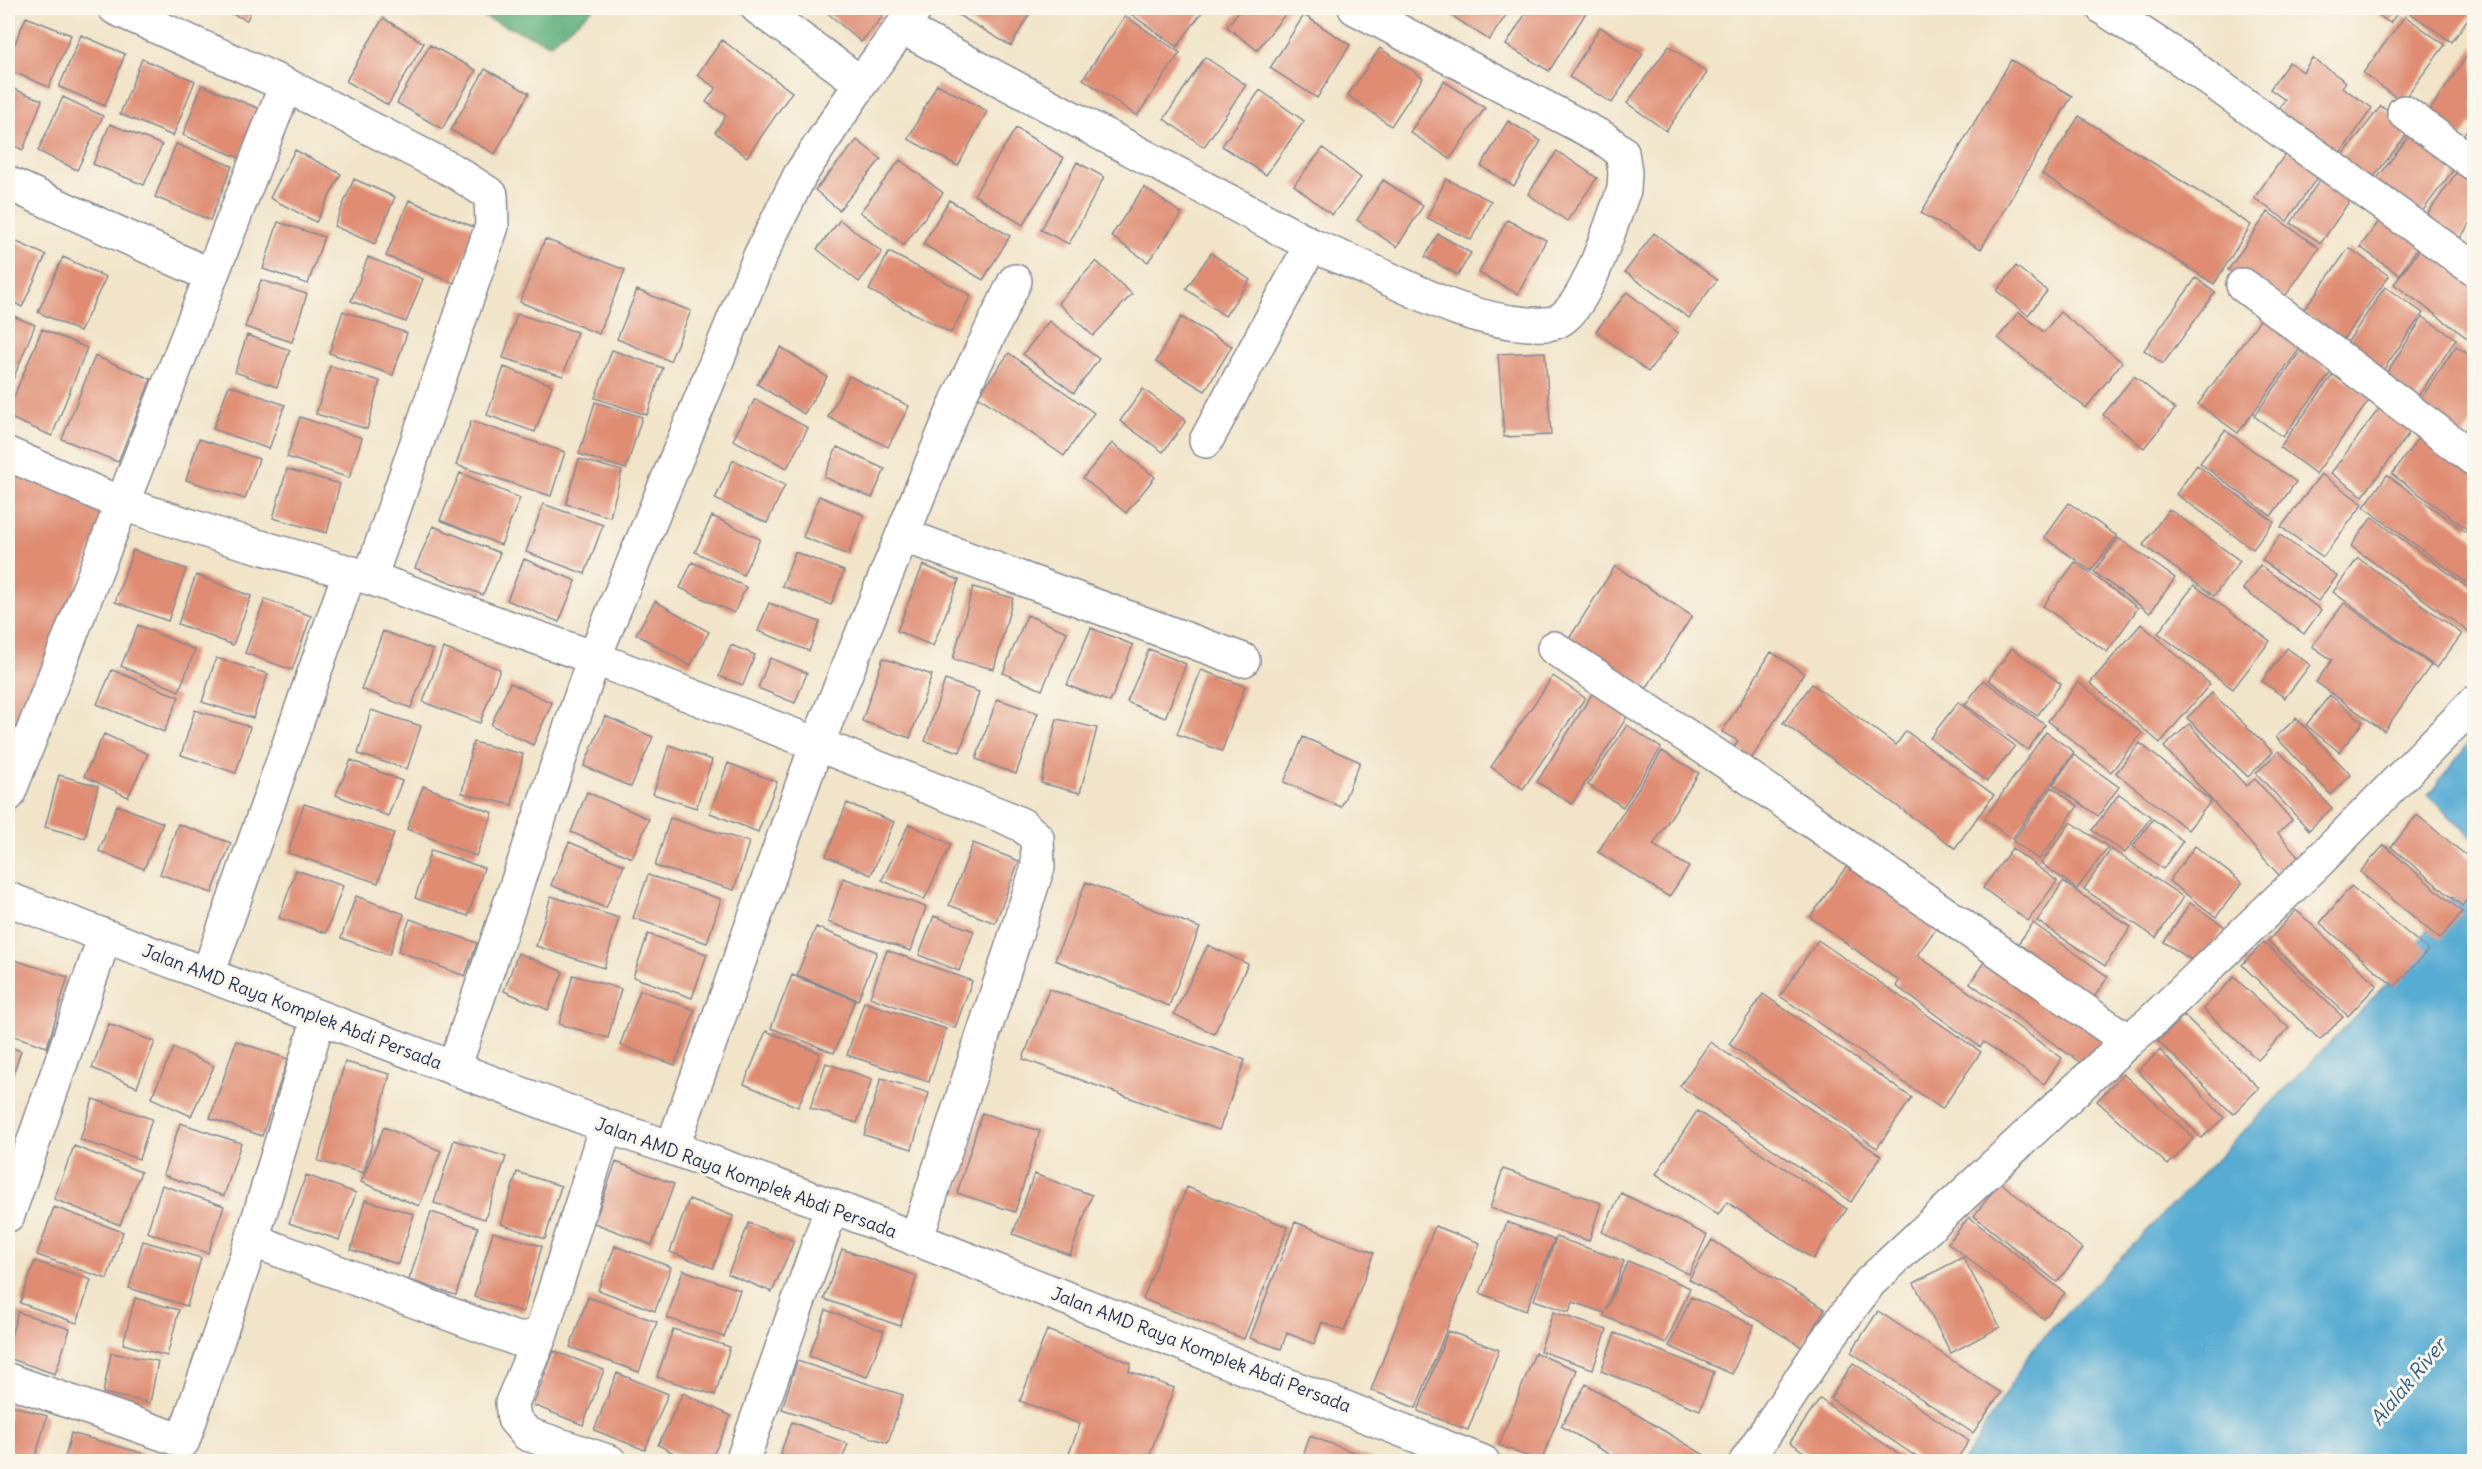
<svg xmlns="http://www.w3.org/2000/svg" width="2482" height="1469" font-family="Delius,sans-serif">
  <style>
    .forest { fill: #5dae7a; stroke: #3c6e6c; stroke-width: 1.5 }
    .water { fill: #57acd3; stroke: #396e98; stroke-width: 1.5 }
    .building { fill: #df8c72 }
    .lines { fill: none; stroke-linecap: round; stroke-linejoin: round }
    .minor-casing { stroke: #868a93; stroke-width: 36 }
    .tertiary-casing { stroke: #868a93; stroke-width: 36 }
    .minor { stroke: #fff; stroke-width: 33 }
    .tertiary { stroke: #fff; stroke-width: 33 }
    .labels { text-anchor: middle; stroke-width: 6; stroke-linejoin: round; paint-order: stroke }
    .street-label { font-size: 18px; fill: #1b2f5e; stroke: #fbf7ec }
    .water-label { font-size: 20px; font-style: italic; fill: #305b87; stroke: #fbf7ec }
  </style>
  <rect width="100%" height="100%" fill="#fbf7ec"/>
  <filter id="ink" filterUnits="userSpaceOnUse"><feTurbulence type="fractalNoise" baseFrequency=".0167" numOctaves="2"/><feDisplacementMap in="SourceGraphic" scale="12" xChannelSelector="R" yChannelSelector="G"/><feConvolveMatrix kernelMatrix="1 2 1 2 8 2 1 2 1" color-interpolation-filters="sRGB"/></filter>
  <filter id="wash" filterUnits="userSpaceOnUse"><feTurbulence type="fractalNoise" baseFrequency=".008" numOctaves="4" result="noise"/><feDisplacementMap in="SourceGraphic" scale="24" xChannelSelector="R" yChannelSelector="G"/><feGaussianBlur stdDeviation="1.35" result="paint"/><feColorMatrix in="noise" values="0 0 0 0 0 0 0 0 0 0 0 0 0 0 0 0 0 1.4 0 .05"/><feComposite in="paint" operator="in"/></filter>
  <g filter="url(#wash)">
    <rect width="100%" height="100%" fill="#f1e4c8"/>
    <!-- forest -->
    <path class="forest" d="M462 8H594L550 44Z"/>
    <!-- water -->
    <path class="water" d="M2474 736V839L2428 796Z
      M2474 865V1461L1963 1462 2034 1347 2389 982Z"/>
    <g id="blocks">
      <!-- building -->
      <path class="building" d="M217 8H252L247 20Z
        M822 8H873L883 16 861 42Z
        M956 8H1033L1011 46 953 12Z
        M1136 8H1205L1177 47 1131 14Z
        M1241 8H1290L1257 50 1227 27Z
        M1453 8H1511L1489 40 1449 14Z
        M1529 8H1589L1549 71 1506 45Z
        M2368 8H2401L2390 23Z
        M2403 8H2474V10L2452 42Z
        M1304 15 1350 45 1317 98 1270 68Z
        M1125 16 1180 53 1137 116 1083 79Z
        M2405 16 2445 45 2402 102 2363 73Z
        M26 17 71 35 49 87 8 70V60Z
        M383 18 424 43 388 105 346 81Z
        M1600 27 1643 54 1612 103 1569 77Z
        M81 35 125 54 105 106 59 87Z
        M722 40 792 92 747 157 715 132 726 116 706 102 716 88 697 75Z
        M430 45 476 70 442 129 397 103Z
        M1669 46 1707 73 1666 131 1627 103Z
        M2474 46V120L2461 138 2427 114Z
        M1380 48 1423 78 1391 126 1348 95Z
        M1205 57 1246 85 1204 147 1164 119Z
        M2312 58 2346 82 2342 87 2372 108 2336 160 2274 117 2285 100 2270 89 2289 62 2303 72Z
        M142 59 195 81 173 136 120 114Z
        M2011 60 2072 96 1981 249 1921 213Z
        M485 69 529 93 495 154 451 130Z
        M1444 81 1485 108 1450 159 1410 132Z
        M937 84 987 111 958 166 908 139Z
        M202 85 260 109 240 158 183 135Z
        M8 87 42 100 23 150 8 143Z
        M1260 90 1304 121 1266 175 1222 146Z
        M63 97 103 116 77 170 38 151Z
        M2381 106 2411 129 2366 187 2336 164Z
        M2079 116 2251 225 2214 284 2042 174Z
        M1508 121 1541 141 1514 186 1481 166Z
        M110 124 162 145 144 185 93 164Z
        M1016 128 1064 158 1023 225 974 195Z
        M2409 136 2454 169 2415 221 2370 188Z
        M857 140 881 159 839 210 815 190Z
        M176 144 232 166 210 220 155 197Z
        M1323 148 1361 178 1332 215 1294 185Z
        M2289 149 2321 172 2287 221 2254 198Z
        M295 150 341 174 316 222 270 198Z
        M1557 151 1597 178 1567 221 1528 194Z
        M900 160 943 193 904 245 860 212Z
        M1077 162 1104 177 1069 244 1041 230Z
        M2325 172 2355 193 2321 243 2291 223Z
        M2457 172 2474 185V217L2455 246 2422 221Z
        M354 179 395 197 375 244 334 226Z
        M1446 179 1491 201 1471 240 1427 218Z
        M1383 180 1423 206 1397 247 1357 220Z
        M1144 187 1182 214 1148 262 1111 236Z
        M409 200 476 228 454 283 386 256Z
        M949 200 1010 236 983 280 923 244Z
        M2268 212 2319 248 2279 305 2228 270Z
        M2386 212 2424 239 2399 275 2360 247Z
        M840 220 882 252 859 282 817 249Z
        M1507 220 1546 240 1518 294 1479 273Z
        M278 222 324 237 308 284 263 269Z
        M1654 233 1717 280 1689 318 1625 272Z
        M1438 234 1471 253 1458 275 1425 257Z
        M8 238 46 255 22 307 8 300Z
        M2428 238 2474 273V343L2394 284Z
        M545 239 625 270 599 334 520 302Z
        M2349 248 2389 276 2342 341 2302 312Z
        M889 252 971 295 951 333 869 290Z
        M1211 253 1250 280 1225 316 1186 289Z
        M63 257 106 277 80 332 38 312Z
        M368 257 423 279 406 322 351 301Z
        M1096 261 1132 294 1093 336 1058 303Z
        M2016 266 2047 291 2028 315 1997 291Z
        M2196 278 2215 293 2163 364 2144 350Z
        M261 280 307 294 292 342 245 327Z
        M2385 287 2423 313 2379 376 2342 350Z
        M637 290 691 311 670 361 617 339Z
        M1627 292 1678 333 1648 372 1596 331Z
        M343 311 407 333 393 375 329 353Z
        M2019 312 2044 332 2060 312 2122 362 2086 408 1998 338Z
        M8 314 35 325 8 392Z
        M517 314 577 332 563 376 503 358Z
        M1181 317 1232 346 1205 391 1156 362Z
        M2262 317 2301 347 2238 433 2198 404Z
        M2423 317 2456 339 2414 403 2381 381Z
        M1049 321 1099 359 1074 393 1023 354Z
        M42 329 87 348 52 436 8 417V411Z
        M247 335 290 350 277 387 235 372Z
        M2456 346 2474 358V420L2462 438 2415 407Z
        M781 347 827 377 804 414 757 384Z
        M2303 349 2332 371 2283 437 2254 416Z
        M612 350 663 368 647 415 595 398Z
        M1545 352 1551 435 1504 437 1498 354Z
        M1009 353 1094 413 1064 456 978 396Z
        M95 356 151 379 118 462 62 439Z
        M330 366 380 381 367 429 316 414Z
        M504 367 552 385 535 432 487 415Z
        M2335 372 2371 398 2316 474 2280 447Z
        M849 376 909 406 888 447 828 417Z
        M2134 376 2175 409 2144 448 2103 415Z
        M229 385 285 405 269 449 213 429Z
        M1143 389 1186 421 1163 452 1120 421Z
        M755 399 808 428 787 468 733 440Z
        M595 402 642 417 626 469 579 454Z
        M2384 402 2415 425 2363 496 2331 473Z
        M300 417 362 438 349 478 287 457Z
        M471 421 565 452 551 496 456 465Z
        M2425 429 2474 465V518L2467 529 2392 474Z
        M2225 430 2296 482 2271 516 2200 463Z
        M199 439 259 459 245 499 186 480Z
        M1112 443 1155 477 1126 513 1083 478Z
        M837 447 885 469 872 498 824 477Z
        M579 459 622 471 610 517 566 504Z
        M733 460 785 485 767 523 715 499Z
        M8 465 109 505 8 762Z
        M2197 465 2274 522 2253 549 2176 494Z
        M287 469 340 484 327 533 273 518Z
        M460 473 520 498 501 545 440 520Z
        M2321 474 2363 504 2323 557 2281 527Z
        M2387 475 2474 538V588L2364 507Z
        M819 496 864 515 848 555 803 537Z
        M2069 503 2117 536 2091 571 2044 537Z
        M543 504 603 525 585 574 526 552Z
        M2169 509 2240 561 2214 596 2143 545Z
        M712 516 760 539 743 575 695 552Z
        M2372 517 2474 592V636L2351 546Z
        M433 526 500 553 483 595 415 568Z
        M2280 535 2337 576 2318 601 2262 560Z
        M2118 538 2175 578 2150 613 2094 572Z
        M133 550 186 569 168 621 115 602Z
        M795 552 844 571 831 605 782 586Z
        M2358 558 2462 634 2437 668 2333 592Z
        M524 559 576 581 559 622 507 600Z
        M692 562 746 587 734 613 680 588Z
        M2075 562 2138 608 2107 652 2043 606Z
        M923 565 959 580 933 646 897 631Z
        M2260 565 2321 610 2304 634 2243 589Z
        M1615 566 1692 616 1642 695 1565 645Z
        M196 575 251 596 233 645 178 624Z
        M2194 585 2270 641 2233 689 2158 633Z
        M973 587 1013 598 994 669 953 659Z
        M265 599 311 616 292 670 245 653Z
        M655 601 709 632 690 666 636 634Z
        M769 603 820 622 809 651 758 631Z
        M2344 603 2431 665 2384 731 2316 682 2332 660 2312 646Z
        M1027 615 1067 632 1042 690 1003 673Z
        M2141 624 2210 684 2160 743 2090 683Z
        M138 625 195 650 179 691 121 666Z
        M1091 628 1133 645 1110 702 1067 685Z
        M383 631 433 650 411 708 361 689Z
        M731 645 755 655 743 685 719 676Z
        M443 648 500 669 480 723 423 702Z
        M2012 648 2061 684 2037 716 1988 680Z
        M2287 648 2310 665 2285 698 2262 681Z
        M1149 649 1186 664 1165 718 1127 702Z
        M1771 652 1804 673 1752 758 1734 747 1738 741 1722 732Z
        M216 658 268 674 253 718 202 702Z
        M770 658 807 673 795 703 758 688Z
        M883 658 932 675 910 738 862 721Z
        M112 670 179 697 164 732 97 704Z
        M1201 670 1245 686 1222 751 1177 734Z
        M1553 676 1585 698 1523 789 1491 767Z
        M945 680 979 692 960 752 925 741Z
        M1983 680 2045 725 2028 750 1965 705Z
        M2078 682 2142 733 2111 772 2048 721Z
        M510 683 552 703 533 745 491 725Z
        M1812 684 1896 745 1906 731 1994 795 1955 848 1783 723Z
        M1595 689 1630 712 1572 804 1537 782Z
        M2212 693 2273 752 2248 777 2187 718Z
        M2330 695 2363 722 2339 752 2306 725Z
        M997 699 1038 713 1016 774 976 759Z
        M1958 702 2015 746 1987 781 1930 738Z
        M195 710 250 727 236 773 181 755Z
        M371 710 421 726 407 769 358 754Z
        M605 716 653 737 631 787 584 766Z
        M2296 718 2351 775 2331 795 2276 737Z
        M1057 719 1097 728 1080 793 1041 783Z
        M2189 724 2246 786 2255 779 2292 820 2278 833 2306 865 2286 883 2164 747Z
        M1627 725 1661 748 1623 807 1588 785Z
        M2046 732 2074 752 2012 839 1984 819Z
        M104 734 148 754 128 797 84 776Z
        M1303 737 1360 762 1341 807 1284 782Z
        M473 742 523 754 512 805 462 793Z
        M2140 743 2211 801 2188 830 2116 773Z
        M669 745 712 760 696 808 653 794Z
        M1662 751 1699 773 1653 845 1689 867 1669 897 1598 852Z
        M2279 751 2332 808 2309 830 2256 773Z
        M2074 755 2119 787 2098 816 2053 784Z
        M351 760 402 781 388 816 336 795Z
        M728 763 777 782 758 832 710 813Z
        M59 775 98 786 85 838 45 827Z
        M423 786 493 813 476 856 407 829Z
        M2052 787 2078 806 2039 860 2013 841Z
        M587 792 649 819 632 858 571 832Z
        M2119 794 2151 817 2125 853 2092 830Z
        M847 803 894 822 871 875 826 856Z
        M304 804 394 833 378 883 288 853Z
        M117 805 163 823 144 869 99 851Z
        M2417 815 2474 862V891L2462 906 2391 847Z
        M670 818 749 842 734 890 655 866Z
        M2153 819 2183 841 2163 869 2133 846Z
        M2071 822 2108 847 2077 889 2041 863Z
        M178 824 231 843 212 893 160 874Z
        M909 824 951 844 924 900 882 880Z
        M569 842 624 865 606 908 551 885Z
        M973 843 1019 861 995 923 949 905Z
        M2384 845 2462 912 2440 939 2360 872Z
        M2195 846 2242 883 2216 917 2169 881Z
        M2012 848 2057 881 2028 921 1983 888Z
        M2111 849 2183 897 2156 938 2084 889Z
        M431 850 484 868 468 916 415 898Z
        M1849 863 1938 926 1917 955 2062 1058 2044 1084 1984 1042 1980 1047 1896 986 1899 981 1810 917Z
        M296 870 343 886 326 933 279 918Z
        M648 875 721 899 707 943 633 918Z
        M843 878 926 907 911 951 828 922Z
        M1086 882 1200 928 1169 1006 1055 960Z
        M2063 882 2131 927 2105 966 2037 921Z
        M2351 886 2428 950 2395 987 2320 923Z
        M356 896 404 914 389 955 341 938Z
        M551 896 619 918 604 968 536 946Z
        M2190 903 2225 927 2199 965 2164 942Z
        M2296 910 2377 985 2348 1016 2268 941Z
        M934 916 974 931 959 971 919 955Z
        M410 919 477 943 465 976 398 951Z
        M2033 923 2108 977 2088 1006 2012 952Z
        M816 927 877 952 858 1000 797 975Z
        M648 934 707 954 692 998 633 977Z
        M1818 940 1981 1052 1942 1109 1780 996Z
        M2264 942 2343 1017 2320 1040 2242 965Z
        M1208 945 1248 964 1214 1034 1174 1014Z
        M887 950 972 981 955 1028 870 997Z
        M518 953 563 972 548 1010 504 991Z
        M1990 953 2106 1036 2085 1066 1970 983Z
        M8 958 68 977 47 1047 8 1034Z
        M573 975 621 989 608 1038 559 1024Z
        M792 975 855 1000 834 1053 771 1028Z
        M2234 977 2289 1028 2258 1060 2203 1009Z
        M1049 989 1245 1060 1219 1130 1023 1059Z
        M640 990 695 1010 675 1065 620 1045Z
        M1763 994 1912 1098 1877 1148 1729 1044Z
        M864 1002 946 1029 929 1082 847 1055Z
        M2184 1015 2259 1088 2233 1114 2158 1041Z
        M109 1024 155 1042 137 1087 92 1068Z
        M766 1031 820 1053 798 1107 744 1084Z
        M236 1041 288 1059 262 1136 210 1118Z
        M1710 1042 1881 1156 1851 1202 1680 1086Z
        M8 1046 21 1051 8 1089Z
        M174 1048 214 1066 191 1116 151 1098Z
        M2160 1050 2224 1118 2201 1138 2138 1071Z
        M345 1062 390 1074 364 1173 318 1161Z
        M826 1063 872 1079 857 1123 810 1108Z
        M2123 1074 2194 1138 2168 1165 2097 1101Z
        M881 1078 929 1093 912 1149 864 1135Z
        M93 1099 152 1119 139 1159 80 1140Z
        M1697 1111 1847 1209 1813 1259 1727 1202 1718 1215 1656 1174Z
        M982 1113 1040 1131 1015 1212 957 1193Z
        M180 1123 241 1143 224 1196 163 1175Z
        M384 1127 441 1151 419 1206 361 1182Z
        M454 1140 506 1157 485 1219 434 1203Z
        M74 1146 141 1172 120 1225 54 1199Z
        M616 1162 674 1184 652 1245 594 1223Z
        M1503 1169 1601 1203 1589 1241 1490 1208Z
        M517 1172 561 1186 545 1239 501 1224Z
        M1034 1174 1092 1195 1070 1255 1013 1234Z
        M306 1175 356 1193 339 1240 289 1223Z
        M2000 1182 2083 1249 2057 1282 1974 1216Z
        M162 1185 224 1206 208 1253 147 1232Z
        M1187 1187 1288 1227 1244 1339 1143 1299Z
        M1621 1193 1707 1235 1689 1274 1602 1232Z
        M689 1199 733 1216 713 1268 670 1252Z
        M365 1200 414 1214 398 1264 351 1250Z
        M54 1207 123 1232 107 1279 37 1255Z
        M431 1212 478 1227 456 1295 409 1280Z
        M1969 1217 2065 1293 2044 1319 1948 1243Z
        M1295 1222 1374 1253 1344 1331 1322 1322 1314 1344 1287 1333 1281 1349 1250 1338Z
        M1507 1222 1554 1240 1526 1311 1480 1293Z
        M749 1223 794 1241 772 1292 728 1274Z
        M1435 1226 1480 1243 1416 1408 1371 1390Z
        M493 1232 542 1246 523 1312 474 1297Z
        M1556 1237 1624 1261 1606 1310 1628 1261 1690 1288 1666 1343 1604 1316 1605 1313 1573 1302 1569 1312 1534 1300Z
        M1712 1240 1825 1309 1802 1347 1689 1279Z
        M143 1241 201 1258 187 1306 129 1288Z
        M615 1246 671 1267 655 1311 598 1290Z
        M842 1249 917 1276 900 1326 824 1299Z
        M1963 1257 2000 1327 1951 1353 1914 1283Z
        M35 1261 91 1280 77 1323 20 1303Z
        M683 1270 740 1290 724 1337 667 1318Z
        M588 1297 657 1322 639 1372 570 1347Z
        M1691 1297 1754 1325 1732 1374 1669 1346Z
        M135 1298 179 1310 167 1356 123 1344Z
        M826 1310 884 1331 867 1377 809 1356Z
        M1878 1311 2001 1393 1973 1433 1851 1352Z
        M18 1312 70 1329 55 1374 8 1358V1346Z
        M1553 1312 1607 1330 1593 1369 1540 1351Z
        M673 1329 730 1347 715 1395 657 1377Z
        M1047 1330 1131 1363 1129 1371 1174 1388 1147 1462H1066L1080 1424 1020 1401Z
        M1448 1331 1499 1350 1468 1430 1418 1411Z
        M1615 1333 1714 1372 1700 1410 1601 1371Z
        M554 1351 604 1370 583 1425 533 1405Z
        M111 1353 158 1361 150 1403 103 1393Z
        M1535 1353 1577 1370 1541 1462 1499 1445Z
        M797 1361 903 1395 888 1443 782 1409Z
        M1853 1363 1969 1441 1955 1462H1924L1830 1398Z
        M617 1373 668 1394 645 1450 594 1430Z
        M1586 1384 1716 1462H1622L1561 1426Z
        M683 1393 731 1416 710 1462H692L658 1445Z
        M1820 1399 1910 1462H1818L1790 1442Z
        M8 1404 47 1416 34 1462 8 1455Z
        M792 1422 848 1444 841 1462H777Z
        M71 1433 142 1453 140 1462H64Z
        M1310 1436 1375 1460V1462H1301Z"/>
    </g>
  </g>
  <g filter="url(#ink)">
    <use href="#blocks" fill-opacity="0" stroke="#868a93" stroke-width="1.5"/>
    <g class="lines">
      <defs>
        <path id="minor" d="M758 8 861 83
          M2103 8 2181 59 2474 269
          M903 28 1311 245C1332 254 1353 262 1374 272 1427 296 1469 320 1529 324 1541 324 1554 326 1564 317 1590 296 1611 223 1624 190L1625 172 1622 152 1603 138 1355 8
          M286 85 454 171 491 195 492 226 370 578
          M2404 112 2474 164
          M8 183 210 275
          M2243 285 2474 459
          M1206 441 1311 245
          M8 454 120 503 225 537 370 578 594 658 1005 817 1022 825 1037 838 1038 867 916 1240
          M903 535 1243 660
          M1554 648 1744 774 2128 1041
          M8 795 286 85 115 8
          M8 899 606 1126 672 1148 832 1206 1483 1462
          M208 974 349 574
          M454 1068 594 658 760 256 800 175 861 83 916 8
          M672 1148 817 744 958 399 1015 281
          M8 1215 105 936
          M252 1240 519 1340 541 1334 606 1126
          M541 1334 512 1403 514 1419 527 1434 610 1462
          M8 1380 183 1441 252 1240 319 1017
          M742 1462 832 1206"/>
        <path id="tertiary" d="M1746 1462 1824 1344 1870 1282 2128 1041 2152 1021 2320 860 2474 703"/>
      </defs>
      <!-- minor casing -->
      <use href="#minor" class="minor-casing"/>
      <!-- tertiary casing -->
      <use href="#tertiary" class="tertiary-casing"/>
      <!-- minor -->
      <use href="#minor" class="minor"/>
      <!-- tertiary -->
      <use href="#tertiary" class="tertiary"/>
    </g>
  </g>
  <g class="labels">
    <!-- street labels -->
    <g class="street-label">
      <text transform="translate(292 1007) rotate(21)" y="6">Jalan AMD Raya Komplek Abdi Persada</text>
      <text transform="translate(746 1178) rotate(20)" y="6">Jalan AMD Raya Komplek Abdi Persada</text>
      <text transform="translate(1201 1350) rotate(21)" y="6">Jalan AMD Raya Komplek Abdi Persada</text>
    </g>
    <!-- water labels -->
    <g class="water-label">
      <text transform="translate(2408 1382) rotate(-50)" y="7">Alalak River</text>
    </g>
  </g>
  <!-- margin -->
  <rect width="2482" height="1469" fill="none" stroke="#fbf7ec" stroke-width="30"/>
</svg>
